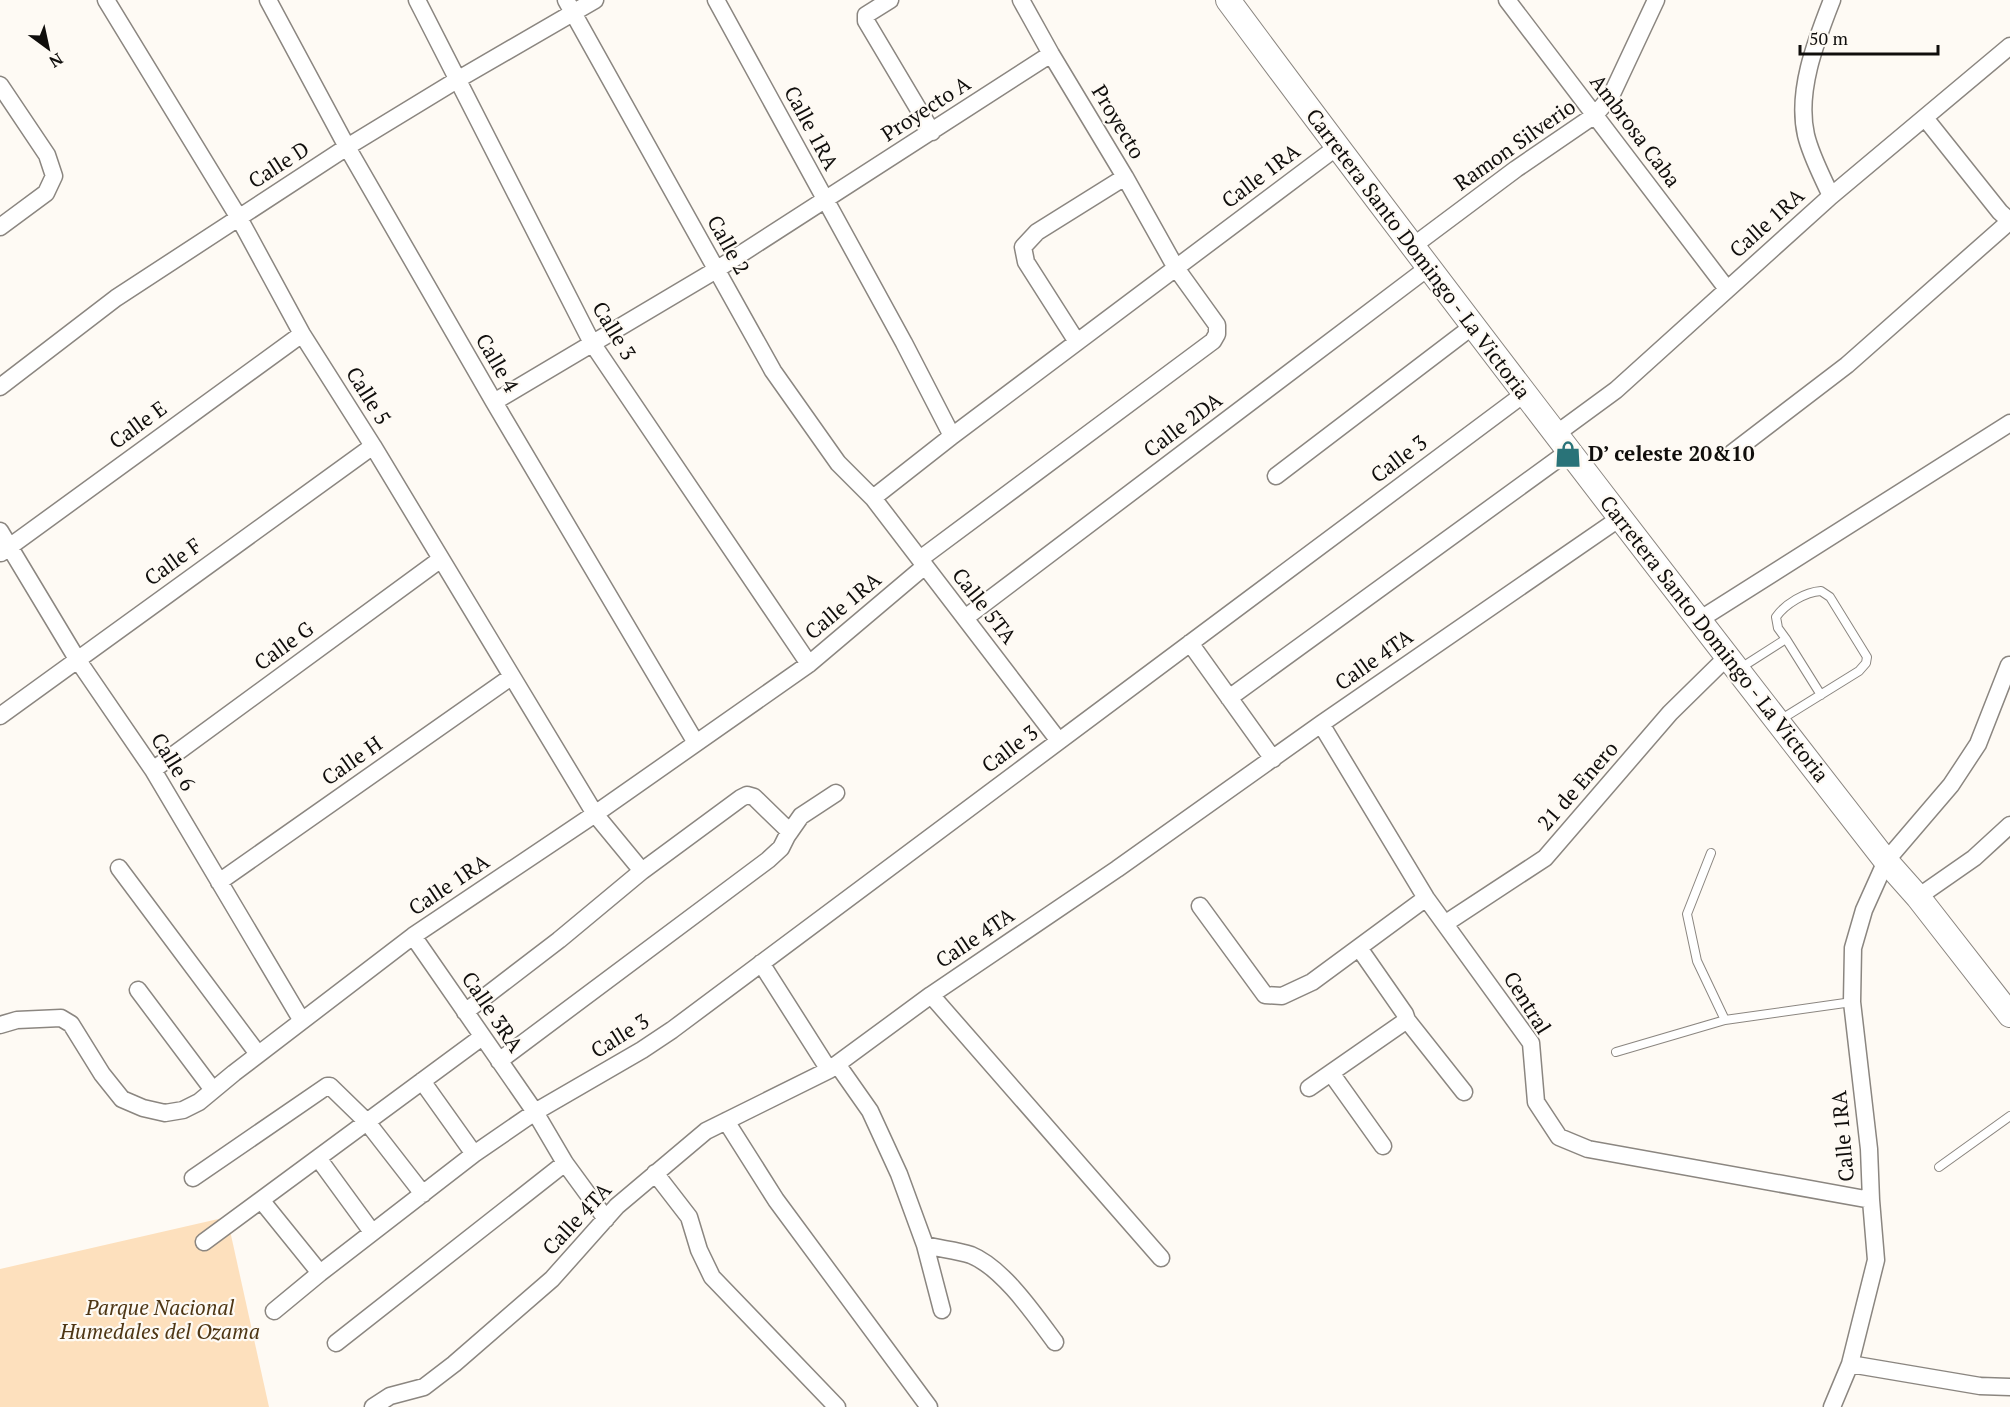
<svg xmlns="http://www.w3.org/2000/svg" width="2010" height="1407" font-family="'PT Serif',serif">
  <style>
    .green { fill: #fde0bd }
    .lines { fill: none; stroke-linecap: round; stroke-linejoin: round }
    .service-casing { stroke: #8b8680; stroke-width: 10 }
    .minor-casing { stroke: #8b8680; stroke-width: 19 }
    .secondary-casing { stroke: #8b8680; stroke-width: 26 }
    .service { stroke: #fff; stroke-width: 8 }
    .minor { stroke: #fff; stroke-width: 16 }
    .secondary { stroke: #fff; stroke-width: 24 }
    .labels { text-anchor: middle; stroke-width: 4.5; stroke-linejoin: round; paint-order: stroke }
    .street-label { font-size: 21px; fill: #100e0c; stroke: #fefaf4 }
    .poi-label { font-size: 21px; font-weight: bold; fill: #100e0c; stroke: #fefaf4; text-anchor: start }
    .park-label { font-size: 21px; font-style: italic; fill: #4e3614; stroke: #fefaf4 }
  </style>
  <rect width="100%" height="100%" fill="#fefaf4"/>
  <!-- green -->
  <path class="green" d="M227 1217 269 1407H0V1269Z"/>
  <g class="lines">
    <defs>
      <path id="service" d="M1786 639 1821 695
        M1739 669 1786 639 1778 628 1776 617C1785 604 1805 592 1821 591L1830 597 1867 657 1866 663 1859 671 1780 720
        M1711 853 1687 914 1697 961 1725 1020
        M1616 1052 1725 1020 1852 1002
        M1939 1167 2010 1116"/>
      <path id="minor" d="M106 0 239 218 302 334 373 446 595 814 642 871
        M268 0 347 147 494 402 696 743
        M417 0 592 343 809 664
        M566 0 773 371 838 463 873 498 1059 741
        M716 0 904 343 952 436
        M890 0 866 15V21L932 132
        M1507 0 1727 289
        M0 85 47 155 54 176 46 193 0 227
        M1925 118 2000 212 2010 221
        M1831 196C1822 176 1811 156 1806 135 1796 91 1816 41 1832 0
        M1413 246 1516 169 1595 115 1611 96 1656 0
        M1077 342 1026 262 1023 247 1037 232 1125 177
        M0 387 116 298 347 147 457 80 595 0
        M494 402 716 270 1051 54
        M1556 434 1616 390 1831 196 2010 46
        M1732 453 1847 365 2010 221
        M1276 476 1473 326
        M873 498 952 436 1337 147
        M0 531 77 659 153 770 302 1021
        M1 553 302 334
        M920 559 1213 341 1217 334V325L1176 268 1125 177 1051 54 1021 0
        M965 618 1429 267
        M1699 620 2010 423
        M1190 643 1273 759
        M1229 698 1569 451
        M0 716 373 446
        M1321 724 1426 898 1531 1043 1536 1102 1559 1137 1588 1149 1871 1200
        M153 770 441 559
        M119 868 258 1054
        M219 882 511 677
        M1918 897 1974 858 2010 825
        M1200 906 1265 995 1282 996 1312 982 1426 898
        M1446 923 1545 858 1670 713 1727 657
        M413 936 535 1112 565 1163 606 1219
        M761 963 829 1070
        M138 990 213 1090
        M931 995 1161 1258
        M465 1012 559 940 642 871 741 798 747 795 754 797 790 832
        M1407 1020 1464 1092
        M0 1025 17 1020 61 1018 71 1024 102 1074 122 1099 143 1108 165 1113 183 1110 199 1102 234 1073 413 936 595 814 809 664 925 566
        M499 1061 768 860 781 848 787 836 801 816 836 793
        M837 1064 870 1111 899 1174 925 1245 942 1310
        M1331 1073 1383 1146
        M422 1081 474 1154
        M1309 1088 1407 1020 1405 1014 1359 948
        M726 1121 776 1200 929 1407
        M318 1158 372 1232
        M655 1173 689 1217 699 1250 712 1277 837 1407
        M193 1178 327 1086H330L367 1122 423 1194
        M261 1200 320 1273
        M204 1242 482 1037
        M925 1245C940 1249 957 1250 971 1255 1003 1268 1035 1315 1055 1342
        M274 1311 320 1273 474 1154 535 1112 642 1050 672 1030 1524 394
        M336 1343 565 1163
        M1850 1364 1980 1386 2010 1387
        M373 1407 390 1396 424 1387 454 1364 552 1279 617 1206 706 1131 829 1070 931 995 1117 869 1321 724 1620 518
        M1832 1407 1850 1364 1876 1260 1871 1200 1869 1149 1852 1002 1853 948 1864 910 1886 861 1951 785 1978 744 2009 665"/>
      <path id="secondary" d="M1228 0C1443 290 1664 576 1886 861L1918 897 2010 1015"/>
    </defs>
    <!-- service casing -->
    <use href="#service" class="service-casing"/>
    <!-- minor casing -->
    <use href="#minor" class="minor-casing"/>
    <!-- secondary casing -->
    <use href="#secondary" class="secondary-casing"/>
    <!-- service -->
    <use href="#service" class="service"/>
    <!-- minor -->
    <use href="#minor" class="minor"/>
    <!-- secondary -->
    <use href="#secondary" class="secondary"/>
  </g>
  <!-- icons -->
  <defs>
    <symbol id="shop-bare" viewBox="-9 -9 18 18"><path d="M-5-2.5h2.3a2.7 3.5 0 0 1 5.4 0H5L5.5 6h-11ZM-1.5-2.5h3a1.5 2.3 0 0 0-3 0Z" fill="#297378" stroke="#fefaf4" stroke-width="2.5" paint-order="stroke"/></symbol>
  </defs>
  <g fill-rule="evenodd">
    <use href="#shop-bare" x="1549" y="435" width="38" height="38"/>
  </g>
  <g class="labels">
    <!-- street labels -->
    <g class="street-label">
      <text transform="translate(926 109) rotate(-33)" y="7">Proyecto A</text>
      <text transform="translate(1118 122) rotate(59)" y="7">Proyecto</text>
      <text transform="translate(811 128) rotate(62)" y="7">Calle 1RA</text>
      <text transform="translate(1635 131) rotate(53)" y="7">Ambrosa Caba</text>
      <text transform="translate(1515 145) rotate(-35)" y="7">Ramon Silverio</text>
      <text transform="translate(279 165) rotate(-33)" y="7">Calle D</text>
      <text transform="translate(1261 176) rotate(-37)" y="7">Calle 1RA</text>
      <text transform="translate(1767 223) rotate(-42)" y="7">Calle 1RA</text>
      <text transform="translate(728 245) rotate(61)" y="7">Calle 2</text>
      <text transform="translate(1418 254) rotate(53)" y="7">Carretera Santo Domingo - La Victoria</text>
      <text transform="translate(614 331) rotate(59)" y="7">Calle 3</text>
      <text transform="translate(497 363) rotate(60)" y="7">Calle 4</text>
      <text transform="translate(368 396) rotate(58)" y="7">Calle 5</text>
      <text transform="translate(138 425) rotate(-36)" y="7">Calle E</text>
      <text transform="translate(1183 425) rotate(-37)" y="7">Calle 2DA</text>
      <text transform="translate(1399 459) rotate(-37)" y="7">Calle 3</text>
      <text transform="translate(173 562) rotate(-36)" y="7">Calle F</text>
      <text transform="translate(843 606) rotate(-40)" y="7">Calle 1RA</text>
      <text transform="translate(984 606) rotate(52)" y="7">Calle 5TA</text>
      <text transform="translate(1714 639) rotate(52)" y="7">Carretera Santo Domingo - La Victoria</text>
      <text transform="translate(284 646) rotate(-36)" y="7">Calle G</text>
      <text transform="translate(1374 660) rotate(-35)" y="7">Calle 4TA</text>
      <text transform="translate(1010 749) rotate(-37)" y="7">Calle 3</text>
      <text transform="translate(352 761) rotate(-35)" y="7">Calle H</text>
      <text transform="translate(173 762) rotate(58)" y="7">Calle 6</text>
      <text transform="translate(1578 786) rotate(-49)" y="7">21 de Enero</text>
      <text transform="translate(449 885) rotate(-34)" y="7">Calle 1RA</text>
      <text transform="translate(975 938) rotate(-34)" y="7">Calle 4TA</text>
      <text transform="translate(1527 1003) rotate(58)" y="7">Central</text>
      <text transform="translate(492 1012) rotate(56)" y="7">Calle 3RA</text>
      <text transform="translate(620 1036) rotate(-32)" y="7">Calle 3</text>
      <text transform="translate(1843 1136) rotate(-95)" y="7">Calle 1RA</text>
      <text transform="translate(577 1219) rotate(-47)" y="7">Calle 4TA</text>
    </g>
    <!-- poi labels -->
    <g class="poi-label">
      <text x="1588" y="461">D’ celeste 20&amp;10</text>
    </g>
    <!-- park labels -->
    <g class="park-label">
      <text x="160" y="1315">Parque Nacional<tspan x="160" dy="24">Humedales del Ozama</tspan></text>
    </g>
  </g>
  <!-- north arrow -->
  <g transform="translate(48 48) rotate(147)" stroke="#fefaf4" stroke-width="4.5" paint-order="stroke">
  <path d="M0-4.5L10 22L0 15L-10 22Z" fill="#100e0c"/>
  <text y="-9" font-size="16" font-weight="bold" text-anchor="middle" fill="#100e0c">N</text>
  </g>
  <!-- scale -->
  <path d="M1800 45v9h138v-9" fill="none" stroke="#100e0c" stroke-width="3"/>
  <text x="1809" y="45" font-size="18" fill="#100e0c" stroke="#fefaf4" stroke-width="4.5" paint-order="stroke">50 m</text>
</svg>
